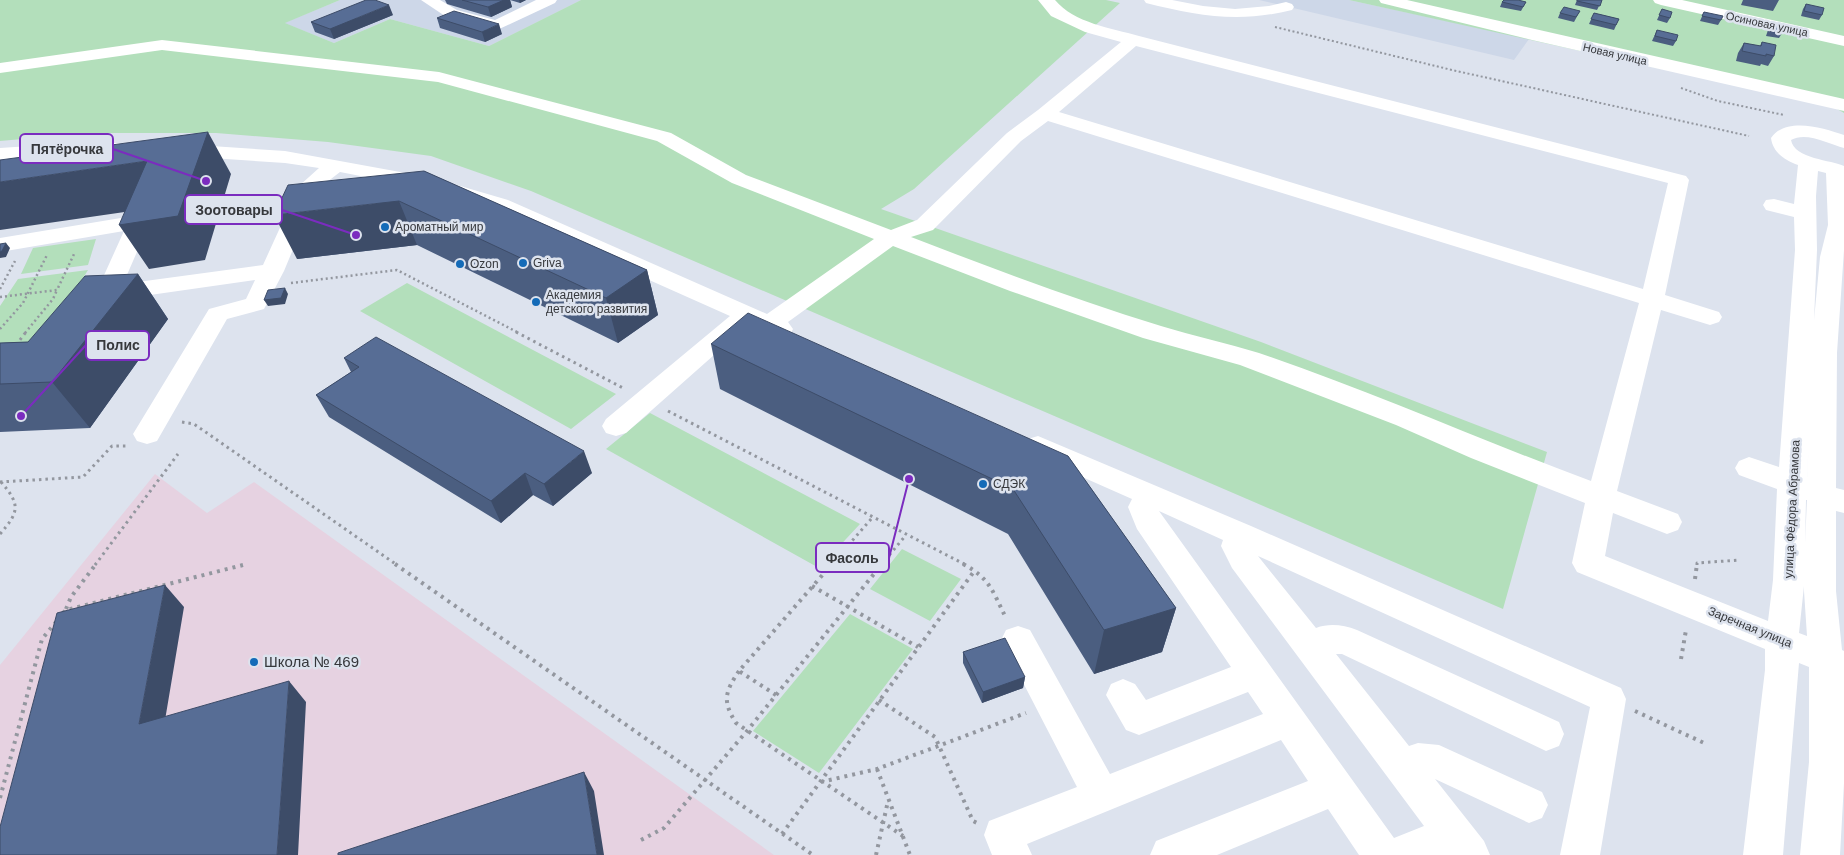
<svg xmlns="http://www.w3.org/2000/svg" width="1844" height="855" font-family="Helvetica,sans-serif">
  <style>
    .built { fill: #cdd7e8 }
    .education { fill: #e6d2e1 }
    .green { fill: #b3dfbb }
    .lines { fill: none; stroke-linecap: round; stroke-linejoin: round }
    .path-far3 { stroke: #93979f; stroke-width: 2; stroke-dasharray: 2 2.5; stroke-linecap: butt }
    .path-far2 { stroke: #93979f; stroke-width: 2.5; stroke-dasharray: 2 3; stroke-linecap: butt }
    .path-far1 { stroke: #93979f; stroke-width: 3; stroke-dasharray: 2.5 4; stroke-linecap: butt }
    .path { stroke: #93979f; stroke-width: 4; stroke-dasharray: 3 5; stroke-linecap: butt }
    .minor { fill: #fff; fill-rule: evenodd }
    .wall { fill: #4b5e80 }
    .shaded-wall { fill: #3d4c68 }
    .building { fill: #576d95; stroke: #3d4c68 }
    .poi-dot { fill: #146bb8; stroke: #dde3ee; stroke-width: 2 }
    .labels { text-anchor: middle; stroke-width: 5; stroke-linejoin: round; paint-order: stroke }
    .far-street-label { font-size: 11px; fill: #36383c; stroke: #dde3ee }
    .poi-label { font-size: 12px; fill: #36383c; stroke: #dde3ee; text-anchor: start }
    .street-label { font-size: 12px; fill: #36383c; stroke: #dde3ee }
    .near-poi-label { font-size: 15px; fill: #36383c; stroke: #dde3ee; text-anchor: start }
    .leader { fill: none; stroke: #7b2cbf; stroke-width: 2 }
    .callout-dot { fill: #7b2cbf; stroke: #dde3ee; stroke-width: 2 }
    .callout { fill: #dde3ee; stroke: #7b2cbf; stroke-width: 2 }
    .callout-label { font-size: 14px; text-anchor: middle; font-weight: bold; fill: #36383c }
  </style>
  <rect width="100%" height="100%" fill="#dde3ee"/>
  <!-- built -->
  <path class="built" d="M340 0H581L489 46 390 19 334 43 284 23Z
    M1259 0H1349L1529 39 1514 60Z"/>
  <!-- education -->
  <path class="education" d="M155 474 207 513 254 482 774 855H0V665Z"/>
  <!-- green -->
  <path class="green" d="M0 0H340L285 23 334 43 390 19 489 46 581 0H1106L1120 3 914 189 881 209 1261 342 1547 452 1503 609 531 191 431 156 328 142 216 133H90L0 141Z
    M1349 0H1844V113L1834 107Z
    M96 239 88 265 21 274 33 248Z
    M88 270 72 296 24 356H0V306L18 279Z
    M407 283 616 394 571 429 360 311Z
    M650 413 860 524 819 568 606 449Z
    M902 549 961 579 930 621 870 589Z
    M850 614 913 649 819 773 753 731Z"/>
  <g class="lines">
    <!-- path-far3 -->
    <path class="path-far3" d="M1275 27 1452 70 1749 136
      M1681 88 1718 101 1784 115"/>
    <!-- path-far2 -->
    <path class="path-far2" d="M291 283 397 270 519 333
      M0 289 15 261
      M0 297 57 290 75 252
      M0 329 23 303 47 255
      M25 333 53 299 57 290"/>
    <!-- path-far1 -->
    <path class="path-far1" d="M516 332 625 389
      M16 345 26 332
      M668 411 966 565
      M182 422 194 424 397 565
      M0 482 83 477 112 446H126
      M0 534C19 512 21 505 1 482
      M95 565 178 454
      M831 565 872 518
      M881 565 906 535
      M1697 565V563L1740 560"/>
    <!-- path -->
    <path class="path" d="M395 564 813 855
      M963 564C990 578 993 592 1006 618
      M1695 579 1697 564
      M812 586 918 647
      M66 609 71 597 96 564
      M63 613 66 610 243 565
      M1681 659 1686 630
      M739 671C725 692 722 701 736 723L903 836
      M776 695 739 671 832 564
      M879 700 935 737 973 821 977 823
      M1635 711 1704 743
      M877 769 910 855
      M821 782 877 769 1026 713
      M0 798 42 639 56 622
      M782 834 975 570
      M641 840 664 828 747 731 882 564
      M876 855 888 801"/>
    <!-- minor -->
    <path class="minor" d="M421 0H440L457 10 495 20 536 0H557L555 3 497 30 445 16Z
      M1038 0H1055C1074 23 1111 28 1139 36L1686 176 1689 180 1665 295 1719 312 1722 317 1719 322 1710 325 1661 310 1617 491 1678 514 1682 522 1678 530 1667 534 1613 513 1605 556 1768 621 1773 580 1777 489 1739 475 1735 468 1739 461 1749 457 1779 467 1795 250 1794 217 1766 210 1763 205 1766 200 1774 199 1794 204 1798 165C1785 160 1773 153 1771 138 1786 116 1824 128 1844 135V148C1829 144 1806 131 1791 140 1794 159 1832 160 1844 166V250L1837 353 1836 488 1844 490V513L1836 511V591L1842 650 1844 651V783L1840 855H1800L1809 762V667L1799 663 1783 855H1743L1765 670V649L1577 572 1572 563 1585 503 1471 458 1396 425 1240 365 1143 338 1010 291 893 246 788 322 793 329 790 335 781 337 749 324 626 433 616 436 606 433 602 426 606 419 730 316 492 210 422 188 340 172 318 189 284 271 264 309 227 319 157 441 147 444 137 441 133 434 209 309 246 299 255 280 115 300 106 313 97 316 88 313 85 308 96 293 124 231 0 252V238L139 215 147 217 150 222 123 284 263 265 299 186 319 168 285 163 181 156 174 154 171 150 174 146 181 144 285 151 433 178 508 200 767 314 874 239 732 183 657 141 438 82 162 50 0 73V63L162 40 439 72 671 133 746 175 891 230 917 220 1007 133 1038 110 1121 42 1085 32 1051 16ZM1136 46 1668 183 1643 289 1059 112ZM1048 121 1639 303 1591 481C1480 440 1371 391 1259 353 1227 343 1193 336 1161 326 1076 300 994 269 911 237L933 230 1021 141ZM1818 171 1826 173 1828 225 1820 257 1814 320 1817 250 1816 196ZM1809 439 1807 478V477ZM1806 500H1807L1805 543ZM1804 586V591L1807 636 1799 633Z
      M1144 0H1172L1203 6 1235 9 1269 6 1286 2 1292 4 1294 7 1292 10C1239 23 1198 16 1146 3Z
      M1379 0H1407L1844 99V111L1532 40 1381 3Z
      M1653 0H1682L1844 36V46L1661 5 1655 3Z
      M90 142 138 144 141 148 138 152 0 160V148Z
      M1038 436 1251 526 1621 688 1626 699 1600 855H1560L1590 707 1258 556 1316 628C1330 623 1343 625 1357 630L1559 722 1564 734 1559 746 1546 751 1342 654H1336L1409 746 1418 743 1439 745 1542 792 1548 805 1542 818 1529 823 1435 779 1484 841 1490 855H1359L1328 809 1217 855H1150L1156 841 1308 781 1281 740 1027 844 1032 855H992L984 835 989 821 1077 787 1001 640 1006 630 1018 626 1030 630 1110 774 1263 714 1248 692 1139 735 1126 730 1106 695 1111 684 1123 679 1135 684 1146 700 1231 667 1137 529 1128 507 1132 499 1028 453 1024 446 1028 439ZM1159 511 1223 540 1221 546 1232 568 1424 826 1394 838Z"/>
  </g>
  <!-- wall -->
  <path class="wall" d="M445 0H526L520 3 510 0 512 7 491 17 447 4Z
    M1577 0H1602L1597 10 1575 5Z
    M1743 0H1779L1773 11 1741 5Z
    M1502 2H1526L1521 11 1500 7Z
    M1806 4 1822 15 1819 20 1801 16 1803 9Z
    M1662 9 1670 18 1667 23 1657 20Z
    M1580 11 1574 22 1558 18 1560 13Z
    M1704 12 1721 20 1718 25 1700 21Z
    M1594 13 1619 19 1614 30 1589 24Z
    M393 15 334 39 315 32 311 22Z
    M437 18 502 34 485 42 440 28Z
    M1771 25 1782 33 1779 38 1766 36 1768 30Z
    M1657 30 1676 41 1673 46 1652 41Z
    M1762 42 1774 56 1768 66 1761 64 1760 66 1736 61 1738 53 1744 43 1760 46Z
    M424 171 647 270 658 315 618 343 417 245 297 259Z
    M138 274 168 319 90 428 0 432V343L28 342Z
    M711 344 1068 456 1176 608 1162 652 1094 674 1008 534 720 389Z
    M344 358 592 473 553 506 533 495 501 523 329 417 316 395 351 372Z
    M963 652 1025 677 1023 688 982 703 963 663Z"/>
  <!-- shaded-wall -->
  <path class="shaded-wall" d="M504 0H510L512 7 491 17 488 7Z
    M519 0H526L520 3Z
    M389 5 393 15 334 39 330 29Z
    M499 24 502 34 485 42 482 32Z
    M208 132 231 174 205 260 149 269 119 225Z
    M147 161 173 205 0 230V182Z
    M399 201 417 245 297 259 274 215Z
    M6 243 10 248 6 257 0 258V252Z
    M647 270 658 315 618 343 606 298Z
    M138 274 168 319 90 428 52 382Z
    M285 288 288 294 285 304 268 306 264 300Z
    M584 451 592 473 553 506 544 484Z
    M525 473 533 495 501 523 491 501Z
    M165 585 184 607 161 744 139 724Z
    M1176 608 1162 652 1094 674 1104 630Z
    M1025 677 1023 688 982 703 983 692Z
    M289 681 306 702 298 855H277Z
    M584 772 594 791 604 855H597Z"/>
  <!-- building -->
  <path class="building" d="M366 0H375L389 5 330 29 311 22Z
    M462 0H504L488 7Z
    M1504 0H1518L1526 2 1523 7 1502 2Z
    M1577 0H1602L1600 6 1577 1Z
    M1806 4 1824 8 1822 15 1804 11Z
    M1564 7 1580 11 1576 17 1560 13Z
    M1662 9 1672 12 1670 18 1659 15Z
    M454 11 499 24 482 32 437 18Z
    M1704 12 1723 16 1721 20 1702 16Z
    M1594 13 1619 19 1616 25 1591 19Z
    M1771 25 1783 27 1782 33 1769 31Z
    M1657 30 1678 35 1676 41 1655 36Z
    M1762 42 1776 45 1774 56 1766 54V56L1742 51 1744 43 1761 46Z
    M208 132 178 216 119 225 147 161 0 182V160Z
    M424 171 647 270 606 298 399 201 274 215 288 185Z
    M6 243 2 251 0 252V244Z
    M138 274 52 382 0 384V343L28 342 85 276Z
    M285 288 281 298 264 300 268 290Z
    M748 313 1068 456 1176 608 1104 630 1013 489 711 344Z
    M376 337 584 451 544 484 525 473 491 501 316 395 359 367 344 358Z
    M165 585 139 724 289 681 277 855H0V827L57 613Z
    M1005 638 1025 677 983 692 963 652Z
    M584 772 597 855H338V853Z"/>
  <!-- markers -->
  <g class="poi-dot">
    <circle cx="385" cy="227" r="5"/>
    <circle cx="523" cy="263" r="5"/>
    <circle cx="460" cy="264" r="5"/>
    <circle cx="536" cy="302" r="5"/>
    <circle cx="983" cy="484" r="5"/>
    <circle cx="254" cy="662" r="5"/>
  </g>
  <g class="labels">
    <!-- far-street labels -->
    <g class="far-street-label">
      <text transform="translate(1767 24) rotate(12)" y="4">Осиновая улица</text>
      <text transform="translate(1615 54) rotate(13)" y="4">Новая улица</text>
    </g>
    <!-- poi labels -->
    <g class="poi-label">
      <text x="395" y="231">Ароматный мир</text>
      <text x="533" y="267">Griva</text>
      <text x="470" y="268">Ozon</text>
      <text x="546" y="299">Академия<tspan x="546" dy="14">детского развития</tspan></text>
      <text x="993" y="488">СДЭК</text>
    </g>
    <!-- street labels -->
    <g class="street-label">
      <text transform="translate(1792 509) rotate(-87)" y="4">улица Фёдора Абрамова</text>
      <text transform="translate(1750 627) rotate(22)" y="4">Заречная улица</text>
    </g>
    <!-- near-poi labels -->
    <g class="near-poi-label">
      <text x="264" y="667">Школа № 469</text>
    </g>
  </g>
  <!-- callouts -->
  <path class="leader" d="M206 181L113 149M356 235L282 210M21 416L86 345M909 479L889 558"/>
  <g class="callout-dot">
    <circle cx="206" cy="181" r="5"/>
    <circle cx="356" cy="235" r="5"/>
    <circle cx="21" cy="416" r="5"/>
    <circle cx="909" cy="479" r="5"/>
  </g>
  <g class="callout">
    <rect x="20" y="134" width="93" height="29" rx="5"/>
    <rect x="185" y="195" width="97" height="29" rx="5"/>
    <rect x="86" y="331" width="63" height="29" rx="5"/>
    <rect x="816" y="543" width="73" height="29" rx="5"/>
  </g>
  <g class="callout-label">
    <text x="67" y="154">Пятёрочка</text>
    <text x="234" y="215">Зоотовары</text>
    <text x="118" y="350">Полис</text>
    <text x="852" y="563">Фасоль</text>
  </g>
</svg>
